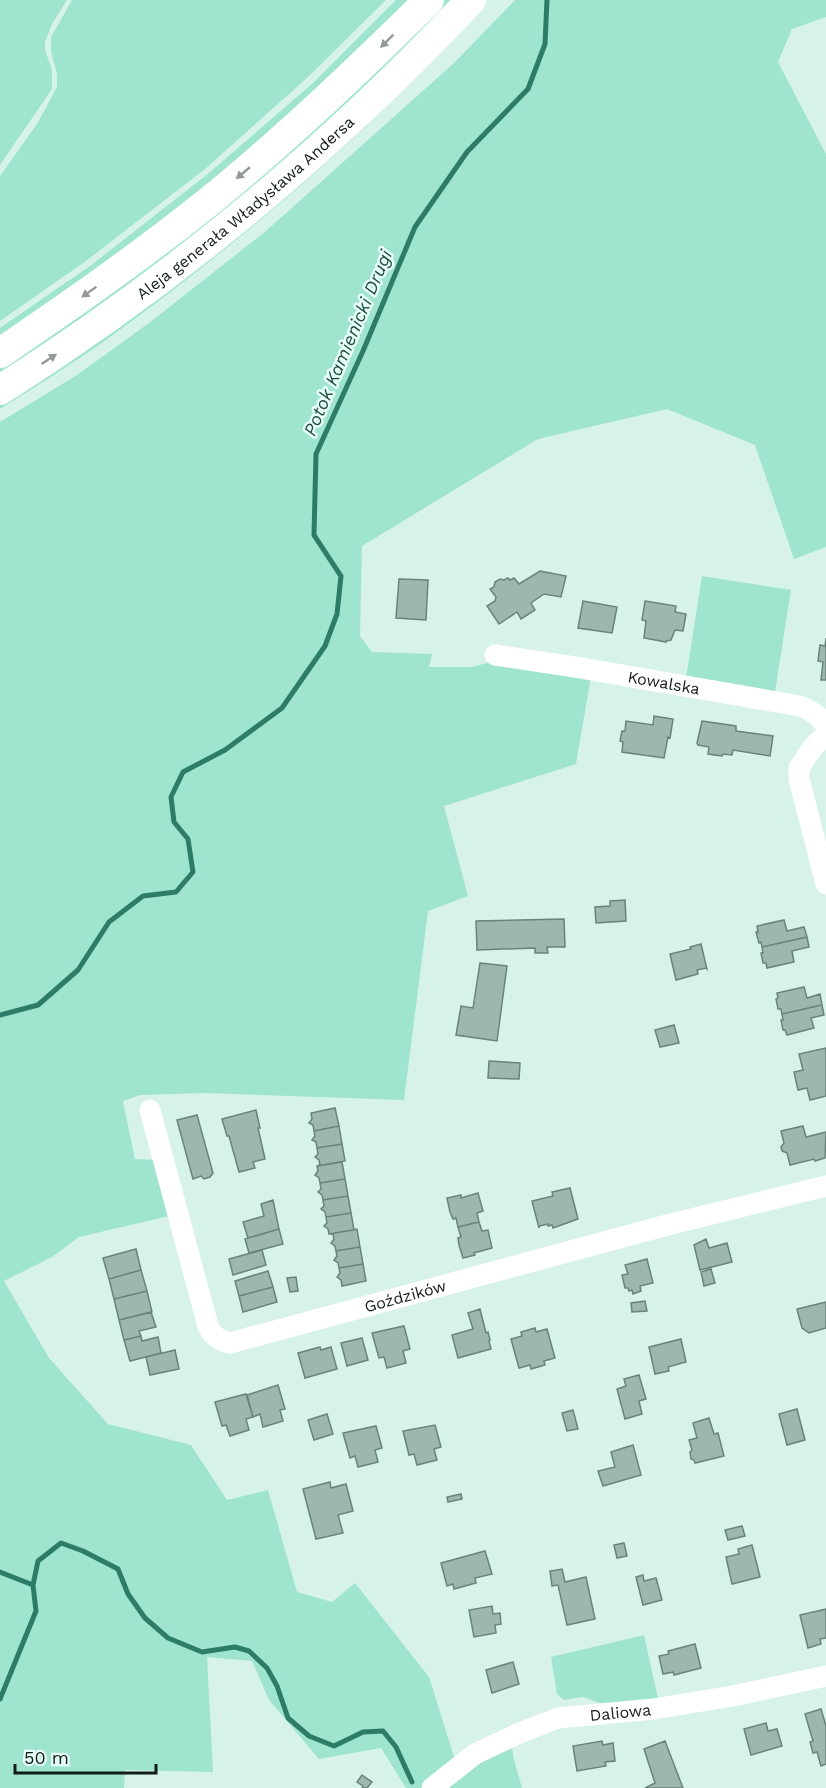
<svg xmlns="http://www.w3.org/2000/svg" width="826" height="1788" font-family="'Work Sans',sans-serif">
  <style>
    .green { fill: #9fe4ce }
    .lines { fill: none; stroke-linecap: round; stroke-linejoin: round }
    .stream { stroke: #2e7c67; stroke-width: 5 }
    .building { fill: #9db7ae; stroke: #69837a; stroke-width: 1.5 }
    .street { stroke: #fff; stroke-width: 21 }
    .secondary { stroke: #fff; stroke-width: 30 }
    .oneway { fill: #949998 }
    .labels { text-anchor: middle; stroke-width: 5; stroke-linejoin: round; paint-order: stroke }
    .street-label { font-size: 16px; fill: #121c19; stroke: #e8fff7 }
    .water-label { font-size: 18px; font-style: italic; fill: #204d40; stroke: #e8fff7 }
  </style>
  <rect width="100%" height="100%" fill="#d7f3e9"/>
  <!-- green -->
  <path class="green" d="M0 0H67L52 24 45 42V50L52 70V89L0 165Z
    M72 0H386L308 77 205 169 86 261 0 321V176L37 124 57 87V74L51 52V37Z
    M396 0H412L363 50 158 227 0 339V328L90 266 209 173 313 83Z
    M444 0H455L315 137 122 292 0 376V367L408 37Z
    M515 0H826V17L792 29 778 62 826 154V547L794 559 755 445 667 409 538 439 362 546 360 636 372 652 432 654 429 667H472L491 662 591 676 576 764 444 806 468 896 428 911 404 1100 206 1093 140 1095 123 1101 135 1159 156 1160 169 1216 79 1237 52 1257 4 1281 49 1358 108 1424 191 1445 227 1500 268 1490 297 1592 332 1602 355 1583 429 1677 456 1763 423 1788H406L381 1748 319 1759 269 1700 252 1661 207 1657 213 1772 125 1770 124 1788H0V422L77 375 149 323 266 231 454 63Z
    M374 115 376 117C291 198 195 276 99 345 67 367 33 388 0 409V404Z
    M702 576 791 590 775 692 686 678Z
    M644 1635 659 1703 614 1708 583 1697 564 1700 557 1694 551 1657Z
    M511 1741 514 1760 522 1788H438Z"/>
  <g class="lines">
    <!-- stream -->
    <path class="stream" d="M0 1015 38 1005 78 970 109 922 143 896 176 892 193 872 188 839 174 822 171 797 183 772 225 750 282 708 325 646 337 614 341 576 314 535 316 454 363 351 415 227 467 152 528 89 545 44 547 0
      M0 1572 33 1585 36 1611 0 1699
      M33 1585 38 1561 61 1543 83 1551 118 1569 128 1594 145 1618 168 1638 202 1652 235 1647 249 1651 267 1668 277 1686 288 1718 309 1736 334 1746 363 1732 383 1731 396 1747 412 1782"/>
  </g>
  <!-- building -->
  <path class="building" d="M540 571 566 576 561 597 544 594 531 603 535 610 521 619 517 612 499 624 487 606 495 601 496 597 490 589 494 587 495 582 500 579 504 580 508 578 510 580 514 578 519 584Z
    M399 579 428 580 426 620 396 618Z
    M583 601 617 607 612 633 578 628Z
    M645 601 676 606 675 612 686 614 683 631 675 630 671 640 666 641V642L644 638 646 621 642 620Z
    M826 638V680H821L823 662 818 661 820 645 825 646Z
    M654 716 673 719 670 738 668 737 664 758 622 752 623 742 620 741 622 731H625L626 721 653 725Z
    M702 721 736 726V731L773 736 770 756 733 750 732 755 723 754 722 756 708 754 709 747 698 745 697 743Z
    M625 900 626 921 596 923 595 907 610 906V901Z
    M564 919 565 947H547L548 953H535V948L477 950 476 921Z
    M784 920 787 931 804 927 807 937 762 947 761 942 759 943 756 932H758L757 926Z
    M807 937 809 947 792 951 794 962 767 968 766 963H763L761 953H763L762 947Z
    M701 944 707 969 706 968 697 970 698 974 676 980 670 954 691 949 690 947Z
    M480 963 507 966 497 1041 456 1035 461 1006 473 1008Z
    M804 987 807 998 820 994 822 1005 782 1014 781 1009H778L776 999 778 998 777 993Z
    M822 1005 824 1015 811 1018 814 1028 787 1035 785 1030H783L781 1020H783L782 1014Z
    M674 1025 679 1043 660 1047 655 1030Z
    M826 1048V1096L810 1100 807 1088 798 1090 794 1072 803 1070 799 1054Z
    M489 1061 520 1063 519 1079 488 1078Z
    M335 1108 339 1126 314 1131 313 1125 309 1123 312 1119 311 1113Z
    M256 1110 260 1128H258L265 1159 253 1162 255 1168 239 1172 229 1136H227L222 1119Z
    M197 1115 213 1173 210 1177 204 1179 201 1176 193 1179 177 1120Z
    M339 1126 342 1144 317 1148 316 1142 312 1140 315 1136 314 1131Z
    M803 1126 806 1137 826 1132 825 1158 815 1161 814 1159 790 1165 787 1153 782 1151 781 1147 784 1143 781 1131Z
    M342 1144 345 1161 317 1166 320 1165 319 1160 315 1157 318 1154 317 1148Z
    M342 1162 345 1179 320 1183 319 1178 315 1175 318 1171 317 1166Z
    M345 1179 348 1196 323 1200 322 1195 318 1192 321 1189 320 1183Z
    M570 1188 578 1219 553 1228 552 1225 548 1226V1224L539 1226V1228L532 1201 553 1196 552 1192Z
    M478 1193 483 1211 477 1213 479 1222 458 1227 456 1218 453 1219 450 1212 447 1198 461 1195V1198Z
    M348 1196 351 1213 326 1217 325 1212 321 1209 324 1206 323 1200Z
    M273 1200 279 1229 248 1238 243 1222 264 1216 261 1204Z
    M351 1213 354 1230 329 1234 328 1229 324 1226 327 1223 326 1217Z
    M479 1222 482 1231 488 1230 492 1248 474 1253 475 1255 463 1258 459 1245 458 1238 461 1237 458 1227Z
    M279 1229 283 1244 249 1253 245 1239Z
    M357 1229 360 1247 336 1251 335 1246 331 1243 334 1239 333 1234H329Z
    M706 1239 709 1248 727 1243 732 1262 700 1270 694 1245Z
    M360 1247 363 1264 339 1268 338 1263 334 1260 337 1256 336 1251Z
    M136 1249 141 1270 109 1279 103 1258Z
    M262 1250 266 1265 233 1275 229 1259Z
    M647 1259 653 1283 640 1286 641 1291 633 1294 632 1290 629 1291 628 1288H625L622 1275 628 1274 625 1265Z
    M363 1264 366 1281 342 1286 341 1280 337 1277 340 1273 339 1268Z
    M711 1269 715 1283 704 1286 701 1272Z
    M141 1270 147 1291 114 1299 109 1279Z
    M268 1271 273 1287 239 1296 235 1281Z
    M296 1277 298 1291 290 1292 287 1278Z
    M273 1287 277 1302 243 1312 239 1296Z
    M147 1291 152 1312 119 1320 114 1299Z
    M645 1301 647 1311 632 1312 631 1303Z
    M826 1302V1328L809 1333 802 1328 797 1309Z
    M480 1309 486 1333 488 1332 490 1340 489 1341 491 1349 458 1358 452 1335 473 1329 468 1313Z
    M151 1312 156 1327 139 1331 141 1336 124 1340 119 1320Z
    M404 1326 410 1349 403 1351 406 1363 387 1368 384 1357 379 1358 372 1333Z
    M535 1328 536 1332 547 1329 555 1358 544 1361 545 1365 531 1369 530 1365 519 1368 511 1339 522 1336 521 1332Z
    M141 1336 142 1341 158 1337 161 1353 130 1361 124 1340Z
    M362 1338 368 1360 347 1366 341 1343Z
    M681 1339 686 1362 668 1367 669 1371 655 1374 649 1347Z
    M320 1347 321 1350 331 1347 337 1369 305 1378 298 1353Z
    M175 1350 179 1369 150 1375 146 1357Z
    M639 1375 646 1399 639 1401 642 1414 625 1419 617 1389 626 1386 624 1379Z
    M278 1385 285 1409 280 1410 283 1421 263 1427 260 1414 253 1417 247 1395Z
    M246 1394 253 1417 246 1419 249 1430 230 1436 226 1425 222 1426 215 1402Z
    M797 1409 805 1440 787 1445 779 1414Z
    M573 1410 578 1429 567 1431 562 1413Z
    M327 1414 333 1434 314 1440 308 1420Z
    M709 1418 714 1434 718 1433 724 1456 695 1463 694 1460 691 1459 690 1452 692 1450 689 1440 697 1438 693 1423Z
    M435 1425 441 1447 434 1449 437 1460 417 1465 414 1454 409 1455 403 1431Z
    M376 1426 382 1448 375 1450 378 1462 358 1467 355 1456 350 1458 343 1433Z
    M633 1445 641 1475 603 1486 598 1471 615 1467 611 1452Z
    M330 1482 331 1488 346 1484 353 1511 338 1515 343 1533 316 1539 303 1489Z
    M461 1494 462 1499 448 1502 447 1497Z
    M742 1526 745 1536 728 1540 725 1530Z
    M624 1543 627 1556 617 1558 614 1545Z
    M752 1545 760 1577 732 1584 726 1557 739 1554 738 1549Z
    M485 1551 492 1574 475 1578 476 1583 454 1589 453 1584 447 1586 441 1563Z
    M562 1569 565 1582 586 1577 595 1619 567 1625 558 1585 552 1586 550 1571Z
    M643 1575 644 1581 656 1578 662 1600 643 1605 636 1577Z
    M492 1606 493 1614 500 1613 501 1624 495 1625 496 1633 474 1637 469 1610Z
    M826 1609V1638L820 1639 821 1644 808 1648 800 1615Z
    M695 1644 701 1668 674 1675 673 1672 663 1674 659 1656 669 1654 668 1651Z
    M513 1662 519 1684 492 1693 486 1670Z
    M821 1709 826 1726V1764L821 1766 817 1752 813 1753 810 1742 813 1741 805 1714Z
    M766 1723 768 1731 777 1729 782 1746 751 1755 744 1729Z
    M602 1741 603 1745 613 1743 615 1761 605 1762 606 1766 577 1771 573 1746Z
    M665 1741 683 1788H645L655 1783 644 1749Z
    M362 1775 372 1782 367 1788H362L363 1786 357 1782Z"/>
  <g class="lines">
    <!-- street -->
    <g class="street">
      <path id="s1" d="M495 655 581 668 800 706C811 710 819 716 826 725"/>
      <path d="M826 735 813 747 799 768V779L826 884"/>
      <path id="s2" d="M150 1110 208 1326C213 1336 218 1340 230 1343L671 1224 826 1186"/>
      <path id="s3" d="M432 1788 475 1754 517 1734 558 1718 654 1709 733 1696 826 1676"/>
    </g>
    <!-- secondary -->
    <g class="secondary">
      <path d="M0 353C71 305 140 257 207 203 285 140 357 71 429 0"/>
      <path id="s4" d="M0 390C172 281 331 149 471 0"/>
    </g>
  </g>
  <!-- one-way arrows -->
  <defs><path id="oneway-solid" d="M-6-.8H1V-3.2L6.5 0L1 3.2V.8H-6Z" transform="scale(1.5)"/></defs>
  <g class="oneway">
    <use href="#oneway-solid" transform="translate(387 41) rotate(135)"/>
    <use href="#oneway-solid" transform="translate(243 173) rotate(140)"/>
    <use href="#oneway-solid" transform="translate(89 292) rotate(145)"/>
    <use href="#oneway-solid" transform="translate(49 359) rotate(-33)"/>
  </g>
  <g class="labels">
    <!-- street labels -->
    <g class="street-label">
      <text dy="6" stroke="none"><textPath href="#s4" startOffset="306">Aleja generała Władysława Andersa</textPath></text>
      <text dy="6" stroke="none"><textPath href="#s1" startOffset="171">Kowalska</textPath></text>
      <text dy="6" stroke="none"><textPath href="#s2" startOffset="434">Goździków</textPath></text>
      <text dy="6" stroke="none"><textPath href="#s3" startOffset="208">Daliowa</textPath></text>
    </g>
    <!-- water labels -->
    <g class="water-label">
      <text transform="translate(348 343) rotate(-67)" y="6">Potok Kamienicki Drugi</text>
    </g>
  </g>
  <!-- scale -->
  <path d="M15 1764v9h141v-9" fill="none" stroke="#121c19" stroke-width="3"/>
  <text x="24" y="1764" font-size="18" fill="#121c19" stroke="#e8fff7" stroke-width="4.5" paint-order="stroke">50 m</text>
</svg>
